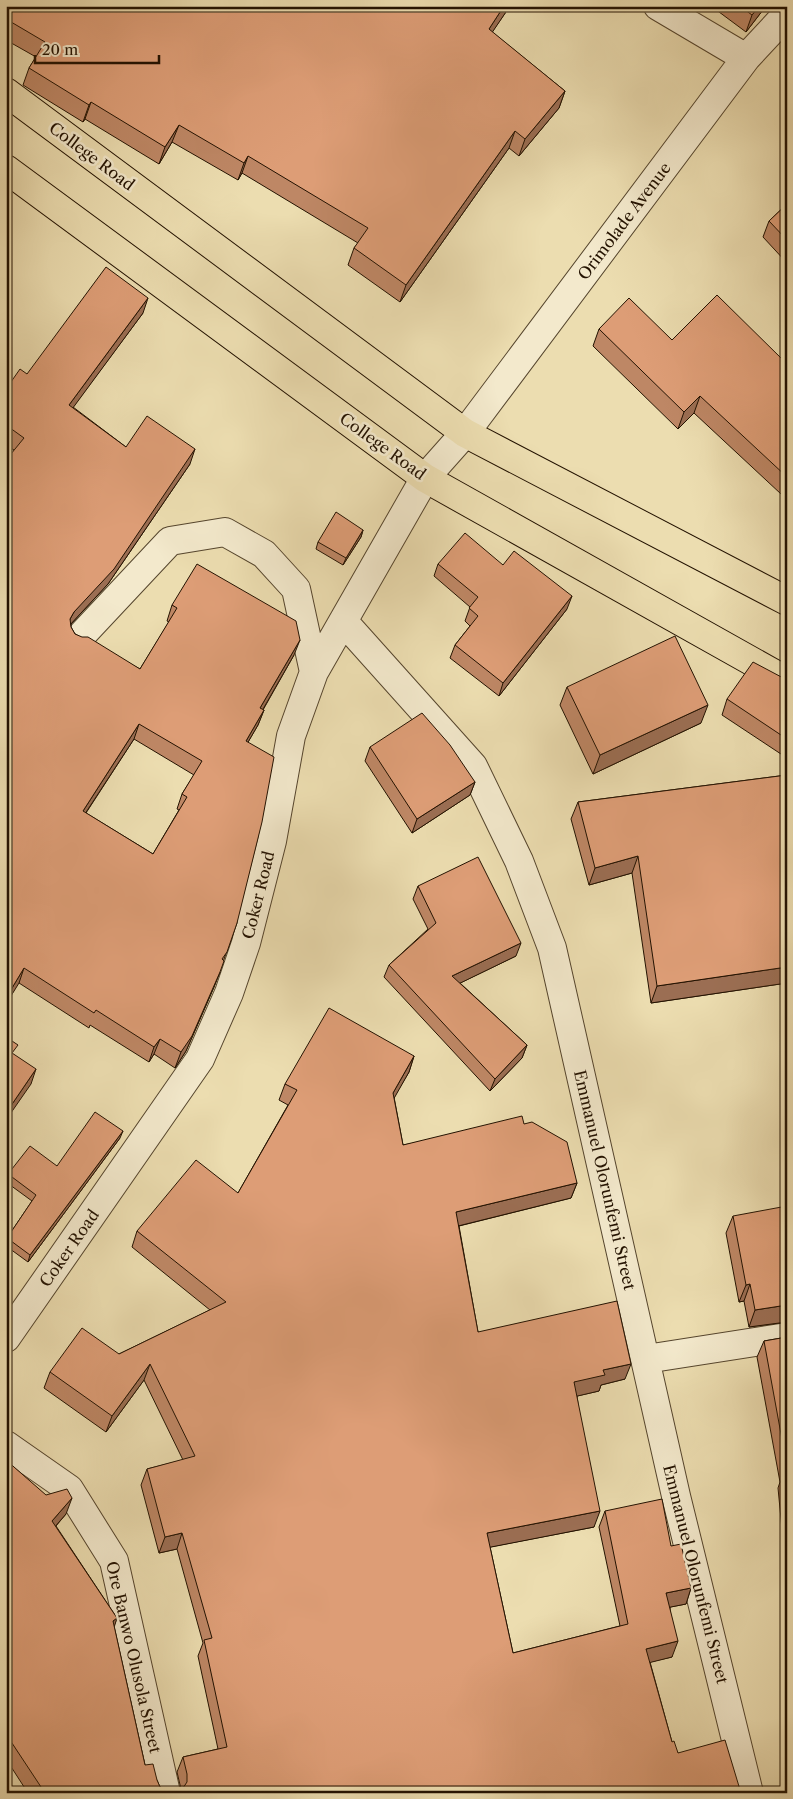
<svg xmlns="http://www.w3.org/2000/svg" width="793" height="1799" font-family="'Libre Caslon Text',serif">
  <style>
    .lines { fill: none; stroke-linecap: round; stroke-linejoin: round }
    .minor-casing { stroke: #55452d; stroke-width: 30 }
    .major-casing { stroke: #231201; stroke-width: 30 }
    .minor { stroke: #f3e9cc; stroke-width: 28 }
    .major { stroke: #ecddb0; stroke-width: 28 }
    .wall { fill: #be8765; stroke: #231201; fill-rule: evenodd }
    .shaded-wall { fill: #9b6e53; stroke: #231201 }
    .building { fill: #dd9d76; stroke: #231201; fill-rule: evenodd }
    .labels { text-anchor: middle; stroke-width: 5; stroke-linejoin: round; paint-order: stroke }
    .street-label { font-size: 16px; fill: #231201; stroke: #f3e9cc }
  </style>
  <rect width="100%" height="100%" fill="#ecddb0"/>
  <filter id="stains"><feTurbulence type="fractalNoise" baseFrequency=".004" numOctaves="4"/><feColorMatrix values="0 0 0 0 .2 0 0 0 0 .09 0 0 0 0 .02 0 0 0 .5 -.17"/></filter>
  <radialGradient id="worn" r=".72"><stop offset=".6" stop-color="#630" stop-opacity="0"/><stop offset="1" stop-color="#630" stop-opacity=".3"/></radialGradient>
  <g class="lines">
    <defs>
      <path id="minor" d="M658 6 746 58
        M344 622 473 766 519 861 552 948 676 1496 749 1793
        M80 637 170 541 225 532 264 554 296 589 314 672
        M6 1338 200 1059 229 993 246 943 272 841 291 736 314 672 425 478 465 433 746 58 787 14
        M646 1359 787 1337
        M6 1445 69 1489 114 1561 166 1793"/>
      <path id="major" d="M6 92 465 433 787 601
        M6 169 425 478 787 681"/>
    </defs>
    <!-- minor casing -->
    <use href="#minor" class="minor-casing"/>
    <!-- major casing -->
    <use href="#major" class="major-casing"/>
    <!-- minor -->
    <use href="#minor" class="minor"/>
    <!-- major -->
    <use href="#major" class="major"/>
  </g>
  <!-- wall -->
  <path class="wall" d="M6 6H510L492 32 565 91 559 108 519 156 509 148 400 302 348 265 354 248 358 243 242 173 238 180 172 142 159 164 85 119 83 122 23 85 29 68 36 57 6 40Z
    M711 6H766L746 32Z
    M787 204V263L763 237 769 221Z
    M143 313 73 407 126 447 190 464 108 584 71 624V627L75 634 140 669 169 622 167 621 172 605 294 655 263 710H264L258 725 248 742 237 923 214 987 186 1051 175 1068 154 1054 149 1062 90 1025 89 1028 19 983 14 450 6 445V389L27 374ZM134 739 194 775 182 794 177 809 179 810 153 854 86 813Z
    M599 329 672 340 782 359 787 354V488L781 494 694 413 678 429 593 346Z
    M363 530 361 537 343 565 316 549 318 542Z
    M438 564 503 565 567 609 499 696 450 658 455 645 470 626 465 621 470 607 434 576Z
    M785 679 787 680V758L722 715 727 699Z
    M567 687 701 723 593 774 560 705Z
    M370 747 475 782 470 795 412 833 365 761Z
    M787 775V983L651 1003 632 873 589 885 571 819 578 802Z
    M418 886 516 956 460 983 527 1045 522 1058 490 1091 384 977 389 965 428 929 413 899Z
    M414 1056 409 1072 394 1097 403 1145 524 1124 577 1183 571 1198 459 1226 478 1332 625 1379 601 1385 599 1391 577 1396 594 1527 490 1547 513 1653 620 1626 599 1527 605 1511 671 1546 691 1588 686 1604 670 1607 672 1657 650 1662 672 1742 678 1753 741 1793H28L6 1759V1460L66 1514 56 1526 117 1618 114 1626 145 1765 157 1780 160 1787 168 1792H176L181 1789 177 1772 183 1757 218 1749 198 1656 203 1643 177 1549 159 1553 141 1485 147 1469 183 1460 144 1380 106 1432 44 1388 50 1372 119 1354 210 1310 132 1247 137 1231 238 1193 288 1105 279 1100 285 1084Z
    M120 1138 28 1262 6 1246 7 1238 32 1201 6 1182 8 1174 57 1166Z
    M733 1216 785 1322 749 1327 744 1301 739 1302 726 1233Z
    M787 1337V1581L778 1488 780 1482 757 1357 764 1341Z
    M787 1585V1620L784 1592Z"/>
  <!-- shaded-wall -->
  <path class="shaded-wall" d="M504 6H510L483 46 489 29Z
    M759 6H766L746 32 752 15Z
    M565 91 559 108 519 156 525 139Z
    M91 102 85 119 83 122 89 105Z
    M179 125 172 142 159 164 165 147Z
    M515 131 509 148 400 302 406 285Z
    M248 156 242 173 238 180 244 163Z
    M148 298 143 313 64 420 69 405Z
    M700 396 694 413 678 429 684 412Z
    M195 449 190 464 108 584 68 627 70 619 74 612Z
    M787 478V488L781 494Z
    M363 530 361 537 343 565 346 558Z
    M572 596 567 609 499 696 503 683Z
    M300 640 294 655 255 723 260 708Z
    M708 705 701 723 593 774 600 755Z
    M264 710 258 725 240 756 246 741Z
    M139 724 134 739 77 826 83 811Z
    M475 782 470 795 412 833 417 819Z
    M638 856 632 873 589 885 595 868Z
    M521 943 516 956 448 989 452 976Z
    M787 967V983L651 1003 657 986Z
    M24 968 19 983 6 1004V998Z
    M220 972 214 987 186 1051 175 1068 181 1052Z
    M160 1039 154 1054 149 1062 154 1047Z
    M527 1045 522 1058 490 1091 495 1079Z
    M414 1056 409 1072 388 1109 393 1093Z
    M36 1069 31 1084 6 1120V1113Z
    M123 1131 120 1138 28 1262 30 1255Z
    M577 1183 571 1198 450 1228 456 1212Z
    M750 1284 744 1301 739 1302 746 1285Z
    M787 1305V1322L749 1327 755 1310Z
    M150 1364 144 1380 106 1432 112 1416Z
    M631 1364 625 1379 601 1385 599 1391 569 1398 574 1382 603 1370Z
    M72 1498 66 1514 46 1537 52 1521Z
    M600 1511 594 1527 481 1549 487 1533Z
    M182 1533 177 1549 159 1553 165 1537Z
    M691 1588 686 1604 661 1609 666 1593Z
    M117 1618 112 1634 113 1621Z
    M678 1641 672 1657 640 1665 646 1649Z"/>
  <!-- building -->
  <path class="building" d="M6 6H504L489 29 565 91 525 139 515 131 406 285 354 248 368 228 248 156 244 163 179 125 165 147 91 102 89 105 29 68 45 42 6 19Z
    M740 6H759L752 15Z
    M787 204V240L769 221Z
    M106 267 148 298 69 405 126 447 147 416 195 449 114 569 74 612 70 619 71 627 75 634 82 637H88L140 669 177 608 172 605 197 564 296 621 300 640 260 708 264 710 246 741 274 757 262 822 237 923 227 952 222 959 224 961 220 972 192 1036 181 1052 160 1039 154 1047 96 1010 94 1013 24 968 6 998V460L24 438 6 425V389L20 369 27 374ZM139 724 202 761 182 794 187 797 153 854 83 811Z
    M717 295 782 359 787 354V477L700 396 684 412 599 329 629 298 672 340Z
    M336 512 363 530 346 558 318 542Z
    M465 533 503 565 514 551 572 596 503 683 455 645 478 616 469 608 478 597 438 564Z
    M675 636 708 705 600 755 567 687Z
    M753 662 787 680V739L727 699Z
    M422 713 450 745 475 782 417 819 370 747Z
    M787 775V967L657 986 638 856 595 868 578 802Z
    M478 857 521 943 452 976 527 1045 495 1079 389 965 436 923 418 886Z
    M329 1008 414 1056 393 1093 403 1145 522 1116 524 1124 532 1122 567 1142 577 1183 456 1212 478 1332 617 1301 631 1364 603 1370 605 1375 574 1382 600 1511 487 1533 513 1653 628 1624 605 1511 662 1499 671 1546 681 1544 691 1588 666 1593 678 1641 646 1649 672 1742 674 1741 678 1753 725 1740 741 1793H45L6 1734V1460L46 1495 67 1489 72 1498 52 1521 117 1618 113 1621 145 1765 153 1764 157 1780 160 1787 168 1792H176L183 1788 187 1782V1774L183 1757 227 1747 204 1640 212 1638 182 1533 165 1537 147 1469 195 1456 150 1364 112 1416 50 1372 82 1328 119 1354 226 1302 137 1231 196 1160 238 1193 297 1090 285 1084Z
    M6 1037 18 1045 12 1053 36 1069 6 1113Z
    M95 1112 123 1131 30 1255 7 1238 36 1195 8 1174 30 1146 57 1166Z
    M787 1206V1305L755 1310 750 1284 746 1285 733 1216Z
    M787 1337V1467L764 1341Z
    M784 1471H787V1496Z"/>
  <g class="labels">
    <!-- street labels -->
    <g class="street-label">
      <text transform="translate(92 156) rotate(37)" y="6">College Road</text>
      <text transform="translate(624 221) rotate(-53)" y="6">Orimolade Avenue</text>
      <text transform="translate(383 446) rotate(36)" y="6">College Road</text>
      <text transform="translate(258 895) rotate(-76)" y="6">Coker Road</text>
      <text transform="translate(605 1180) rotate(77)" y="6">Emmanuel Olorunfemi Street</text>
      <text transform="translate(69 1248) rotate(-55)" y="6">Coker Road</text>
      <text transform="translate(696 1574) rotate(76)" y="6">Emmanuel Olorunfemi Street</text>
      <text transform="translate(134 1657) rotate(77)" y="6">Ore Banwo Olusola Street</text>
    </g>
  </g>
  <!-- margin -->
  <rect width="793" height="1799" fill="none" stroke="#ecddb0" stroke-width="25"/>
  <rect x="8" y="8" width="778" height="1784" fill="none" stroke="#231201" stroke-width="2.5"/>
  <rect x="12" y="12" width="768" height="1774" fill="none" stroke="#231201"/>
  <!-- scale -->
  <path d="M35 55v8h124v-8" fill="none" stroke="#231201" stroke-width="2.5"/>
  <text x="42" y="55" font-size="15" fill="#231201" stroke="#f3e9cc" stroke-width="4" paint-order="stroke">20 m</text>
  <rect width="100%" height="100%" filter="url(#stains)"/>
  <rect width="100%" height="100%" fill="url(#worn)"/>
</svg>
